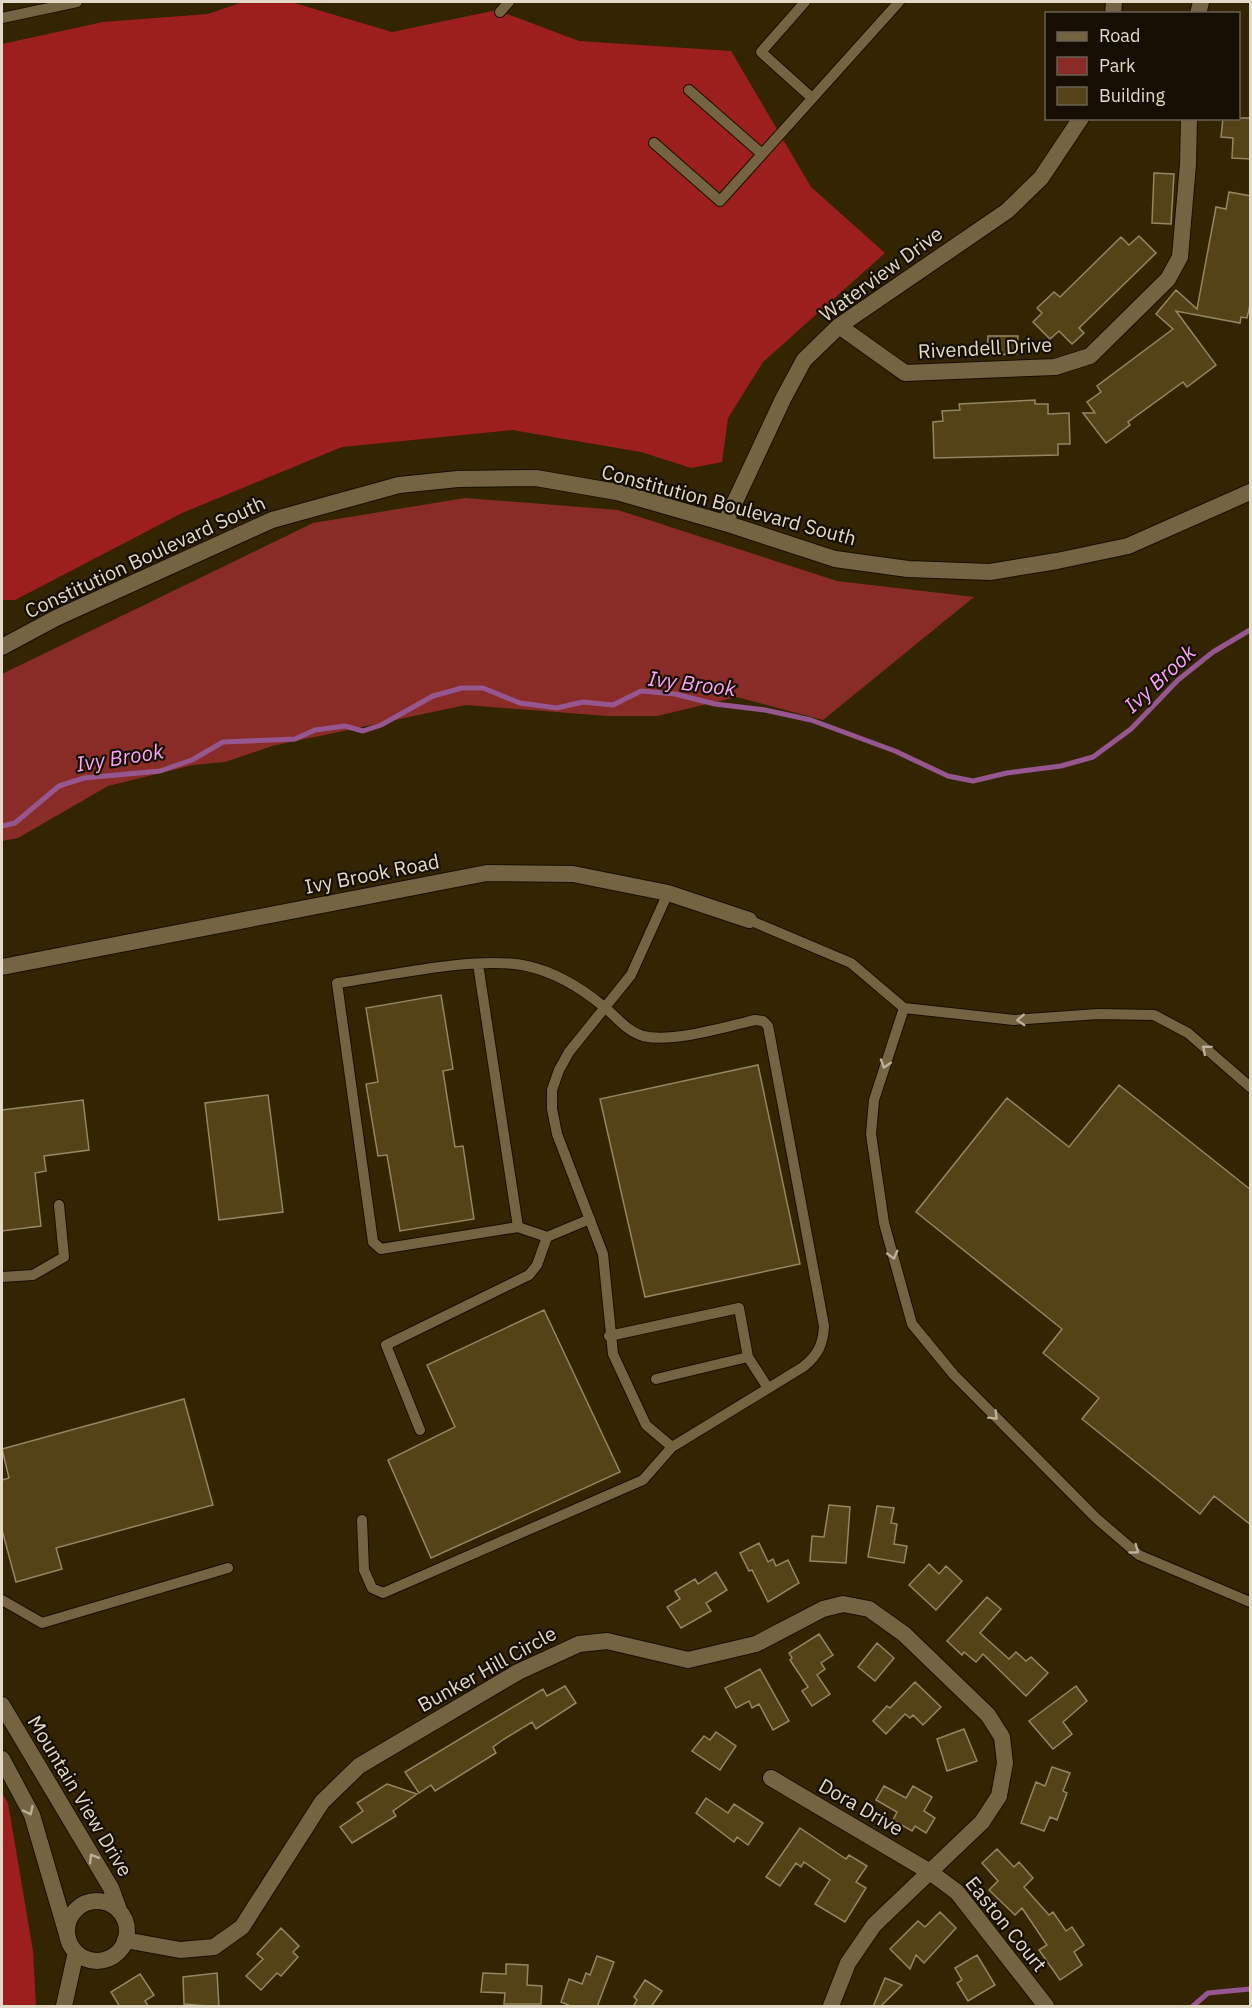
<svg xmlns="http://www.w3.org/2000/svg" width="1252" height="2008" font-family="'IBM Plex Sans',sans-serif">
  <style>
    .green { fill: #892c27 }
    .forest { fill: #9c1f1d }
    .lines { fill: none; stroke-linecap: round; stroke-linejoin: round }
    .stream { stroke: #96568f; stroke-width: 5 }
    .building { fill: #544317; stroke: #958662; stroke-width: 1.5 }
    .service-casing { stroke: #180e00; stroke-width: 12 }
    .minor-casing { stroke: #180e00; stroke-width: 18 }
    .secondary-casing { stroke: #180e00; stroke-width: 18 }
    .service { stroke: #746442; stroke-width: 10 }
    .minor { stroke: #746442; stroke-width: 16 }
    .secondary { stroke: #746442; stroke-width: 16 }
    .oneway { stroke: #bcb098 }
    .labels { text-anchor: middle; stroke-width: 4.5; stroke-linejoin: round; paint-order: stroke }
    .street-label { font-size: 20px; fill: #e2d9c6; stroke: #150f03 }
    .water-label { font-size: 21px; font-style: italic; fill: #fda4fd; stroke: #150f03 }
  </style>
  <rect width="100%" height="100%" fill="#332502"/>
  <!-- green -->
  <path class="green" d="M465 498 618 510 837 581 974 597 823 720 737 697 657 716H607L466 705 272 746 225 762 193 765 108 786 18 838 2 841V674L313 523Z"/>
  <!-- forest -->
  <path class="forest" d="M243 2H291L392 32 497 10 579 41 731 51 811 187 885 253 763 362 728 418 722 462 691 468 641 452 512 430 342 447 182 513 15 600H2V44L103 22 208 14Z
    M2 1793 8 1803 33 1951 36 2006H2Z"/>
  <g class="lines">
    <!-- stream -->
    <path class="stream" d="M2 826 15 823 59 786 84 778 160 771 192 760 223 742 295 739 315 730 345 726 363 731 381 725 433 696 462 688H483L520 703 557 708 583 702 613 705 641 691 675 694 715 704 765 710 811 720 895 751 948 776 973 781 1007 773 1061 766 1093 757 1131 729 1178 680 1213 652 1250 630
      M1193 2006 1208 1993 1250 1989"/>
  </g>
  <!-- building -->
  <path class="building" d="M1223 118H1251V159L1232 158 1233 138 1221 137Z
    M1154 173 1174 174 1171 224 1152 223Z
    M1229 192 1251 196V301L1247 318 1241 317 1240 323 1176 311 1216 365 1187 387 1183 382 1128 422 1130 425 1106 443 1083 413H1095L1087 402 1101 392 1097 386 1173 329 1156 314 1176 290 1197 309 1216 207 1226 209Z
    M1139 236 1156 253 1079 328 1084 333 1072 344 1059 331 1050 339 1033 322 1042 313 1037 308 1054 292 1060 297 1121 237 1129 245Z
    M988 336H1018L1017 354 987 355Z
    M1035 400V404H1048V414L1069 413 1070 444H1058V455L934 458 933 422 943 421 942 411 960 410 959 404Z
    M441 995 453 1069 443 1071 455 1147 463 1146 474 1219 400 1231 387 1155 378 1156 366 1084 378 1082 366 1008Z
    M758 1065 800 1264 645 1297 600 1099Z
    M1119 1085 1251 1190V1525L1214 1496 1200 1514 1082 1419 1099 1398 1043 1353 1062 1329 916 1212 1007 1098 1069 1147Z
    M268 1095 283 1212 219 1220 205 1103Z
    M83 1100 89 1150 44 1156 46 1171 35 1173 41 1226 2 1231V1110Z
    M544 1310 620 1472 431 1558 388 1460 455 1427 427 1365Z
    M184 1399 213 1505 56 1548 62 1569 16 1582 2 1530V1480L9 1478 2 1449Z
    M829 1505 850 1507 846 1563 810 1561 812 1536 824 1537Z
    M877 1506 894 1508 891 1523 897 1524 894 1544 907 1546 904 1563 868 1557Z
    M759 1543 768 1562 773 1559 776 1566 788 1560 799 1583 768 1602 752 1570 749 1571 740 1553Z
    M929 1564 939 1574 946 1566 962 1581 936 1610 909 1585Z
    M716 1572 727 1590 706 1603 711 1611 681 1628 667 1607 680 1599 675 1591 695 1579 698 1584Z
    M987 1597 1001 1609 980 1633 1009 1659 1016 1652 1026 1661 1031 1657 1048 1673 1026 1696 983 1654 976 1662 964 1652 962 1655 947 1641Z
    M819 1634 833 1655 821 1663 825 1669 817 1675 830 1694 812 1706 802 1691 808 1687 790 1660 792 1658 789 1653Z
    M877 1643 894 1658 875 1681 858 1667Z
    M760 1669 789 1721 773 1730 759 1704 752 1708 749 1701 736 1708 725 1688Z
    M915 1682 941 1707 923 1725 913 1715 910 1718 905 1714 886 1734 873 1721 887 1706 890 1708Z
    M565 1686 576 1703 536 1729 532 1722 504 1739 493 1747 496 1753 435 1791 431 1785 419 1793 405 1772 543 1689 547 1696Z
    M1076 1686 1087 1701 1063 1722 1072 1734 1053 1749 1029 1721Z
    M964 1729 977 1761 947 1771 937 1739Z
    M716 1732 736 1746 720 1770 692 1751 704 1736 710 1740Z
    M1052 1767 1070 1773 1063 1791 1067 1793 1057 1820 1050 1817 1044 1831 1021 1823 1036 1782 1045 1786Z
    M387 1784 417 1794 393 1811 396 1816 352 1843 340 1827 363 1811 357 1803Z
    M884 1786 906 1798 913 1786 932 1797 924 1811 935 1818 926 1833 915 1826 912 1831 893 1820 897 1812 876 1800Z
    M706 1798 728 1813 734 1804 763 1823 748 1845 737 1837 734 1842 696 1813Z
    M800 1828 846 1859 849 1855 867 1866 856 1882 866 1888 845 1922 815 1904 830 1880 804 1862 801 1867 796 1863 780 1886 766 1877Z
    M997 1849 1014 1867 1019 1862 1033 1878 1024 1887 1049 1915 1053 1912 1066 1931 1072 1927 1084 1945 1074 1952 1082 1965 1060 1980 1039 1950 1047 1945 1022 1908 1015 1915 989 1890 998 1881 982 1863Z
    M940 1912 956 1928 924 1963 916 1955 910 1969 890 1949 918 1921 925 1927Z
    M281 1928 299 1946 293 1952 298 1957 281 1976 277 1973 261 1990 246 1976 263 1959 257 1954Z
    M977 1955 995 1985 968 2001 957 1983 962 1980 955 1968Z
    M597 1956 614 1962 597 2007H573L561 2002 569 1979 582 1984 586 1973 590 1975Z
    M506 1964 528 1965 527 1985 542 1986 541 2004H504L505 1993 481 1992 483 1973 506 1974Z
    M217 1973 219 2007 184 2004 183 1977Z
    M140 1974 154 1995 145 2001 149 2007H120L111 1992Z
    M885 1978 902 1985 880 2007H873Z
    M645 1980 662 1991 651 2007H633L637 2000 634 1997Z"/>
  <g class="lines">
    <defs>
      <path id="service" d="M805 2 761 52 812 98
        M500 12 509 2
        M2 18 77 2
        M689 90 762 154
        M654 143 720 201 899 2
        M749 920 851 963 904 1008 1014 1020 1098 1014 1154 1015 1188 1033 1250 1087
        M478 964 518 1227
        M904 1008 874 1100 871 1134 884 1223 912 1324 954 1375 1096 1518 1139 1555 1250 1602
        M590 1219 547 1237 518 1227 381 1249 373 1242 337 983C389 976 478 955 527 966 555 972 581 988 603 1006 616 1016 626 1031 643 1036 674 1043 724 1027 755 1020L763 1021 768 1026 824 1326C823 1345 818 1355 803 1367L672 1447 646 1425 613 1354 603 1254 557 1134 552 1109V1090L559 1070 569 1052 631 975 668 893
        M2 1277 33 1275 64 1257 59 1205
        M609 1336 739 1308 748 1357 768 1388
        M656 1379 748 1357
        M420 1430 386 1345 529 1275 537 1265 547 1237
        M362 1520 364 1570 372 1588 383 1593 643 1480 672 1447
        M2 1600 42 1623 228 1568"/>
      <path id="minor" d="M1113 14 1114 2
        M1198 14 1201 2
        M839 326 905 373 1055 367 1090 356 1168 279 1180 257 1188 164 1189 118
        M725 523 783 399 804 360 839 326 1007 211 1041 178 1081 118
        M2 967 487 873 573 874 668 893 749 920
        M2 1705 111 1888 119 1910
        M2 1759 32 1815 68 1938
        M771 1778 930 1872 957 1892 1046 2006
        M67 1931a30 30 0 1 1 60 0a30 30 0 1 1-60 0Z
        M125 1940 180 1950 214 1947 242 1927 322 1802 359 1766 518 1672 579 1644 607 1641 688 1660 756 1644 823 1609 843 1604 869 1609 904 1634 988 1715 1002 1737 1005 1763 999 1796 982 1822 874 1925 848 1963 831 2006
        M64 2006 76 1952"/>
      <path id="secondary" d="M2 647 56 618 272 520 399 485 458 479 536 478 617 492 725 523 835 559 908 569 990 572 1057 561 1128 546 1250 492"/>
    </defs>
    <!-- service casing -->
    <use href="#service" class="service-casing"/>
    <!-- minor casing -->
    <use href="#minor" class="minor-casing"/>
    <!-- secondary casing -->
    <use href="#secondary" class="secondary-casing"/>
    <!-- service -->
    <use href="#service" class="service"/>
    <!-- minor -->
    <use href="#minor" class="minor"/>
    <!-- secondary -->
    <use href="#secondary" class="secondary"/>
  </g>
  <!-- one-way arrows -->
  <defs><path id="oneway-chevron" d="M-2-3.5L2.5 0L-2 3.5" fill="none" stroke-width="1.6" stroke-linecap="round" stroke-linejoin="round" transform="scale(1.5)"/></defs>
  <g class="oneway">
    <use href="#oneway-chevron" transform="translate(1021 1020) rotate(177)"/>
    <use href="#oneway-chevron" transform="translate(1206 1049) rotate(-140)"/>
    <use href="#oneway-chevron" transform="translate(885 1064) rotate(108)"/>
    <use href="#oneway-chevron" transform="translate(893 1255) rotate(75)"/>
    <use href="#oneway-chevron" transform="translate(994 1416) rotate(45)"/>
    <use href="#oneway-chevron" transform="translate(1135 1550) rotate(36)"/>
    <use href="#oneway-chevron" transform="translate(29 1811) rotate(65)"/>
    <use href="#oneway-chevron" transform="translate(93 1858) rotate(-121)"/>
  </g>
  <g class="labels">
    <!-- street labels -->
    <g class="street-label">
      <text transform="translate(881 274) rotate(-36)" y="7">Waterview Drive</text>
      <text transform="translate(985 348) rotate(-3)" y="7">Rivendell Drive</text>
      <text transform="translate(729 505) rotate(15)" y="7">Constitution Boulevard South</text>
      <text transform="translate(145 557) rotate(-25)" y="7">Constitution Boulevard South</text>
      <text transform="translate(372 874) rotate(-11)" y="7">Ivy Brook Road</text>
      <text transform="translate(487 1669) rotate(-29)" y="7">Bunker Hill Circle</text>
      <text transform="translate(80 1796) rotate(59)" y="7">Mountain View Drive</text>
      <text transform="translate(861 1807) rotate(30)" y="7">Dora Drive</text>
      <text transform="translate(1006 1924) rotate(51)" y="7">Easton Court</text>
    </g>
    <!-- water labels -->
    <g class="water-label">
      <text transform="translate(1160 679) rotate(-43)" y="7">Ivy Brook</text>
      <text transform="translate(692 684) rotate(7)" y="7">Ivy Brook</text>
      <text transform="translate(120 758) rotate(-9)" y="7">Ivy Brook</text>
    </g>
  </g>
  <!-- border -->
  <rect width="1252" height="2008" fill="none" stroke="#e2d9c6" stroke-width="6"/>
  <!-- legend -->
  <rect x="1045" y="12" width="195" height="108" fill="#150f03" stroke="#676051" stroke-width="1.5"/>
  <rect x="1057" y="32" width="30" height="9" fill="#746442" stroke="#676051" stroke-width="1.5"/>
  <text x="1099" y="42" font-size="18" fill="#e2d9c6">Road</text>
  <rect x="1057" y="57" width="30" height="18" fill="#892c27" stroke="#676051" stroke-width="1.5"/>
  <text x="1099" y="72" font-size="18" fill="#e2d9c6">Park</text>
  <rect x="1057" y="87" width="30" height="18" fill="#544317" stroke="#676051" stroke-width="1.5"/>
  <text x="1099" y="102" font-size="18" fill="#e2d9c6">Building</text>
</svg>
